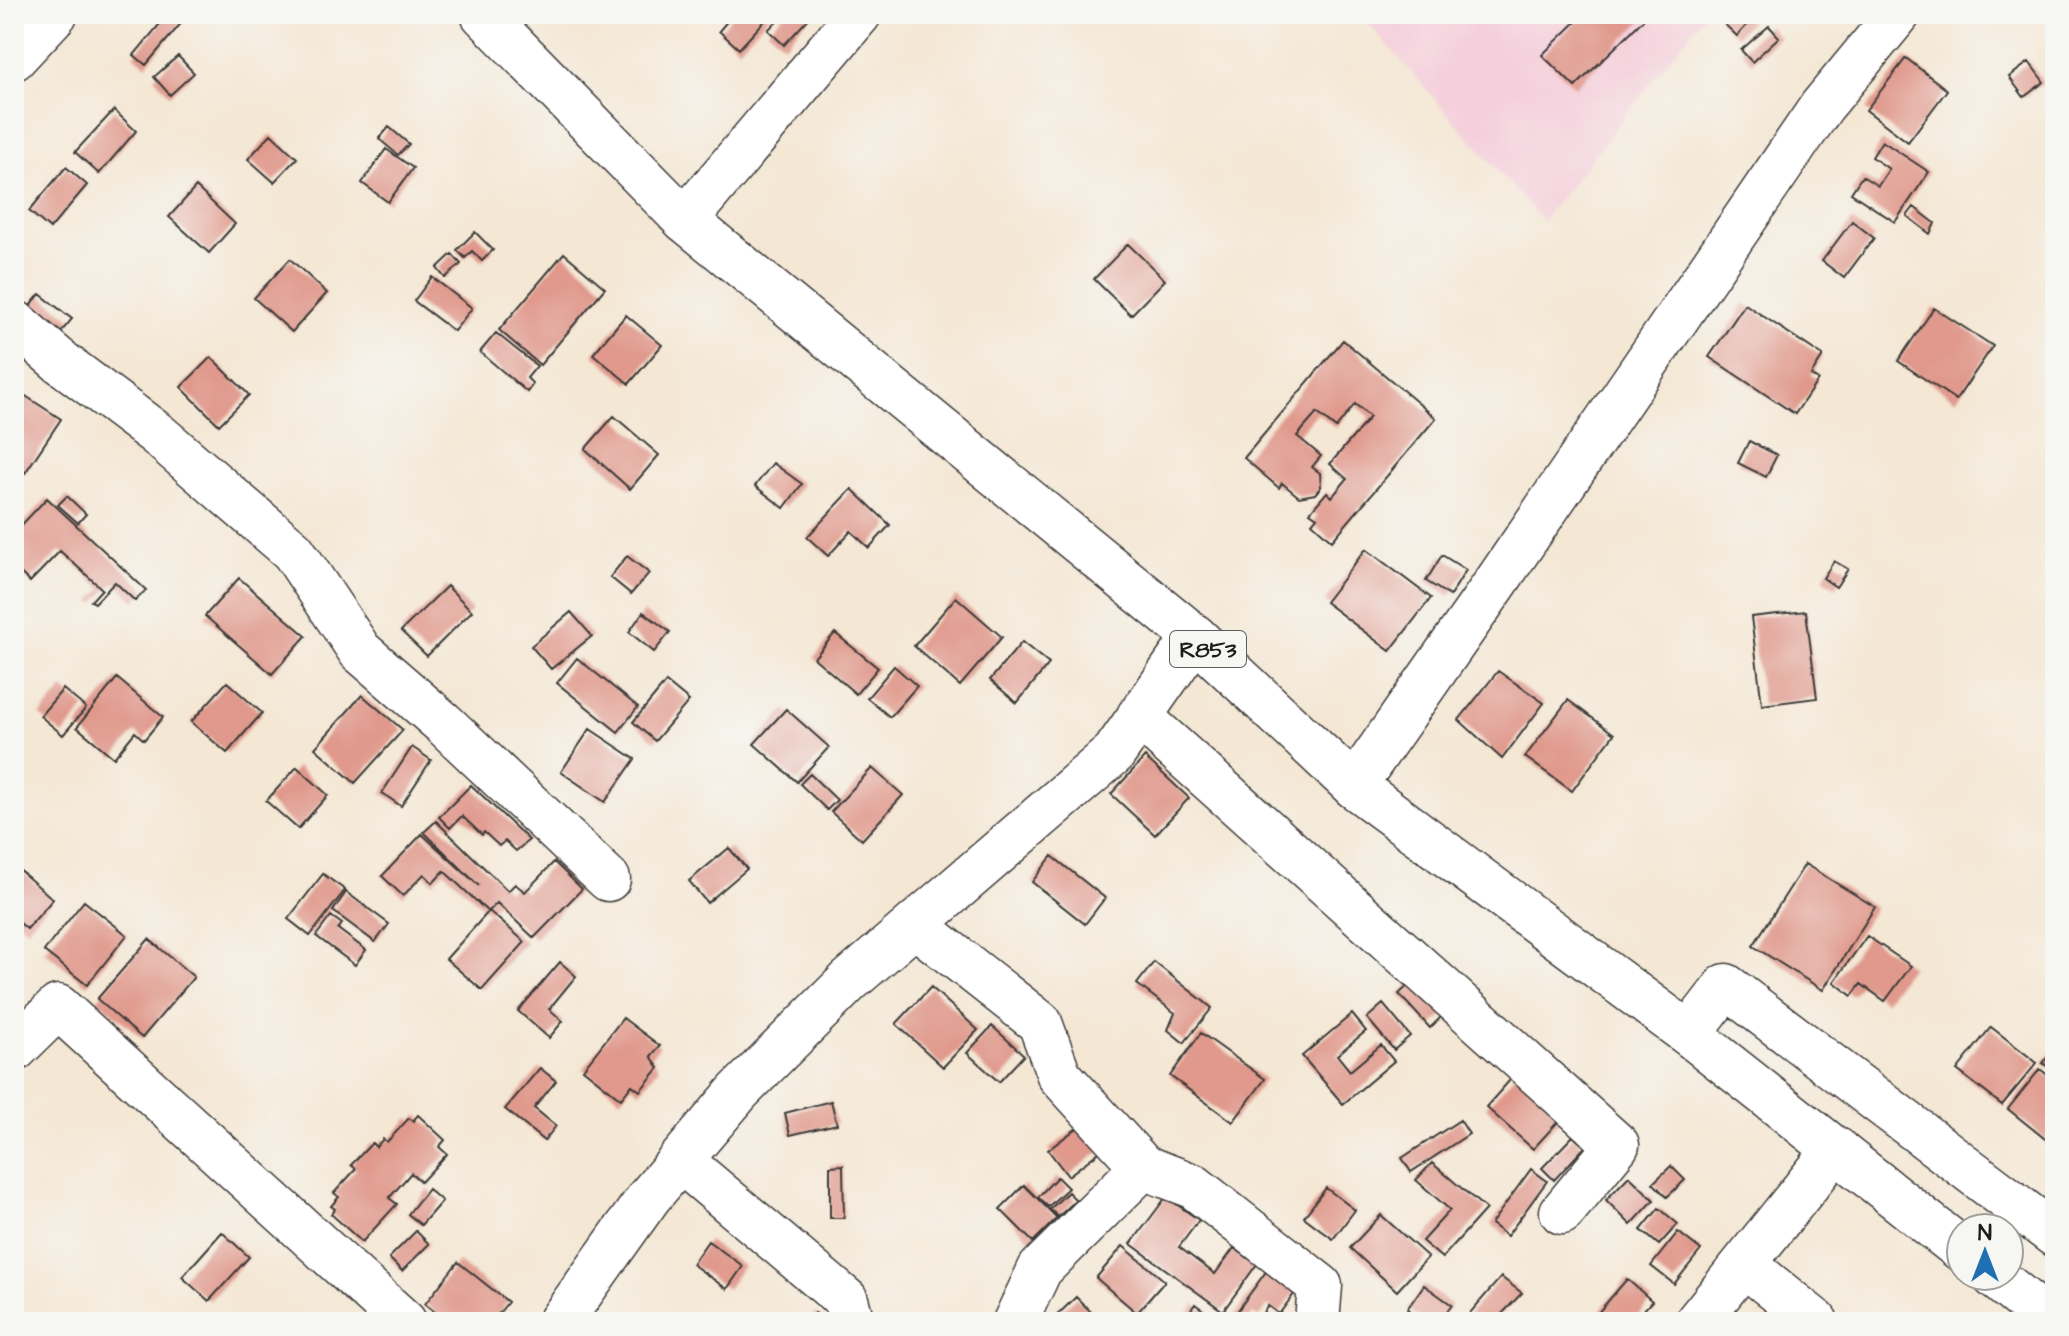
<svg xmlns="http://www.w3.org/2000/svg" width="2069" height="1336" font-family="'Architects Daughter',sans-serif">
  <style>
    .built { fill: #f5cfdb }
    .building { fill: #e0998c }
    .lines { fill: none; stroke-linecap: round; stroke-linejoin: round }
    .minor-casing { stroke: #3c3a38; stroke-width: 47 }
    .major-casing { stroke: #3c3a38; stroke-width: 47 }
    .minor { stroke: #fff; stroke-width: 44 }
    .major { stroke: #fff; stroke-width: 44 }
    .labels { text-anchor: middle; stroke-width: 6; stroke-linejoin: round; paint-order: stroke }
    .shield { fill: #f6f6f2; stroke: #5d5d5c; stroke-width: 2 }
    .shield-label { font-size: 22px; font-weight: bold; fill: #1c1c1c }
  </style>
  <rect width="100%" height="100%" fill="#f6f6f2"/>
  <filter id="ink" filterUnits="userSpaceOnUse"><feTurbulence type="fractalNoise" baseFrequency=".0125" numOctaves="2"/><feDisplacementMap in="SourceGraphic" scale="16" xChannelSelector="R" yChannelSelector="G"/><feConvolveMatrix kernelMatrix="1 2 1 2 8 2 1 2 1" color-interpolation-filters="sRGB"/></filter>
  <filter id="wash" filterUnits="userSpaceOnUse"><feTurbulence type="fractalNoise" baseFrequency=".006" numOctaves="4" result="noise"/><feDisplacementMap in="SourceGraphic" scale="32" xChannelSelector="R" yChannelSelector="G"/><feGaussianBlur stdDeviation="1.8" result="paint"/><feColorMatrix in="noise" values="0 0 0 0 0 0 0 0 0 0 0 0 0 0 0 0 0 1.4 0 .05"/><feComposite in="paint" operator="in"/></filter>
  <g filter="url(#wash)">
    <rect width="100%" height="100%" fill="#f4e7d4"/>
    <!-- built -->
    <path class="built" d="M1360 14H1705L1542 221Z"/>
    <g id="blocks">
      <!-- building -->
      <path class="building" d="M168 14H189L146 65 134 55Z
        M725 14H771L739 49 719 31 730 18Z
        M784 14H813L784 45 768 30Z
        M1584 14H1649L1575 87 1542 55Z
        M1724 14H1757L1737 36 1719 19Z
        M1769 26 1779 37 1752 62 1741 50Z
        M178 56 194 73 170 95 154 77Z
        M1906 58 1947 90 1908 142 1866 110Z
        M2029 62 2044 82 2024 97 2009 77Z
        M114 110 136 131 99 174 75 152Z
        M389 127 409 144 398 155 379 139Z
        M271 134 297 158 274 182 248 159Z
        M1882 141 1929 172 1895 222 1851 193 1862 176 1878 186 1889 169 1872 157Z
        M386 149 413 168 388 202 362 183Z
        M66 167 87 185 50 229 29 211Z
        M196 187 235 224 209 253 169 217Z
        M1914 207 1935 223 1930 234 1907 216Z
        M1852 221 1874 238 1844 278 1822 261Z
        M475 232 493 250 482 261 472 251 465 258 457 250Z
        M1128 244 1165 280 1131 315 1094 279Z
        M564 253 605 288 540 365 499 330Z
        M452 254 461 264 445 278 437 268Z
        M290 259 327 293 292 332 254 298Z
        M432 277 472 308 454 331 414 301Z
        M40 294 72 319 56 338 24 313Z
        M1745 304 1823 356 1811 375 1818 380 1795 414 1709 357Z
        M1934 308 1993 346 1956 400 1898 361Z
        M626 315 662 345 629 384 593 354Z
        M496 333 537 366 527 378 533 384 527 392 480 352Z
        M1343 340 1436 418 1332 541 1312 523 1317 517 1310 512 1327 492 1332 497 1347 479 1330 464 1370 417 1355 404 1336 428 1317 413 1297 436 1321 456 1312 467 1320 473 1321 487 1315 494 1299 497 1282 483 1279 488 1244 458Z
        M211 357 249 395 219 425 181 387Z
        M21 393 61 419 25 473 14 465V404Z
        M614 416 659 455 630 489 585 449Z
        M1749 441 1777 455 1766 477 1738 463Z
        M773 463 802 484 784 508 755 486Z
        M852 489 890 525 869 548 851 531 828 556 807 537Z
        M67 496 86 514 78 523 58 505Z
        M47 498 146 590 135 601 115 582 95 603 91 601 102 589 60 551 30 582 14 567V533Z
        M1366 549 1431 598 1390 651 1325 602Z
        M1442 555 1466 570 1450 596 1426 581Z
        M627 556 649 573 631 594 610 577Z
        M1834 561 1848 569 1836 587 1823 578Z
        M239 578 306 636 272 674 205 616Z
        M447 586 472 611 427 656 401 631Z
        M956 597 1002 637 960 686 914 646Z
        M1806 611 1817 698 1762 705 1751 617Z
        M571 612 592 636 551 669 531 646Z
        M643 612 670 632 654 652 629 632Z
        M835 633 878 668 856 694 814 658Z
        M1022 642 1049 664 1017 703 990 680Z
        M577 658 638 707 618 732 557 683Z
        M894 666 917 686 890 717 867 698Z
        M1498 671 1544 703 1502 759 1459 720Z
        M117 678 163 717 144 740 135 732 114 758 77 727Z
        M227 682 262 713 227 753 191 722Z
        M666 682 689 701 655 741 633 722Z
        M63 689 86 708 63 735 40 716Z
        M362 695 403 730 355 783 315 748Z
        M1568 700 1614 734 1572 791 1525 757Z
        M786 709 829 747 797 782 754 744Z
        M590 729 635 759 605 802 561 772Z
        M412 747 431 760 401 806 382 793Z
        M1145 757 1189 798 1155 835 1111 794Z
        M297 767 328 795 298 829 266 801Z
        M872 768 903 795 862 840 831 812Z
        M810 774 837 800 827 810 800 784Z
        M471 785 529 840 516 851 505 841 499 846 484 832 482 835 462 816 450 828 439 817Z
        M436 821 508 891 515 884 525 892 554 862 582 889 534 938 497 903 488 912 444 871 433 883 424 874 403 896 382 876 422 834 479 886 424 832Z
        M729 848 747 869 707 903 689 881Z
        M1052 856 1105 898 1085 924 1032 882Z
        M1805 864 1875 907 1823 990 1753 946Z
        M17 868 53 899 27 929 14 918V872Z
        M323 874 345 890 310 936 288 919Z
        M346 892 389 924 375 942 333 911Z
        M84 901 127 935 87 985 44 951Z
        M489 911 525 942 482 990 446 959Z
        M331 916 342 924 338 929 366 950 355 965 316 936Z
        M1867 936 1911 966 1885 1001 1861 984 1852 996 1834 982Z
        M149 939 194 977 142 1038 97 999Z
        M560 962 576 976 549 1009 563 1021 549 1038 518 1011Z
        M1154 962 1212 1008 1184 1043 1168 1030 1175 1013 1137 984Z
        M1417 977 1447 1011 1430 1028 1399 994Z
        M931 987 978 1030 943 1067 896 1024Z
        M1383 1004 1410 1036 1394 1050 1367 1018Z
        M1352 1014 1366 1031 1337 1055 1350 1071 1381 1045 1394 1061 1343 1104 1302 1056Z
        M623 1018 660 1046 651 1056 659 1068 640 1091 632 1085 621 1099 583 1069Z
        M992 1026 1024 1055 999 1082 967 1053Z
        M1991 1027 2037 1063 2002 1105 1957 1070Z
        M1201 1033 1265 1079 1233 1122 1170 1076Z
        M2055 1047V1072L2043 1063Z
        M540 1068 556 1081 534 1108 556 1126 544 1141 505 1109Z
        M2040 1069 2055 1081V1147L2008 1109Z
        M1518 1071 1565 1114 1533 1149 1486 1107Z
        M831 1101 837 1124 790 1135 785 1113Z
        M418 1115 445 1140 439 1147 447 1154 421 1182 411 1173 389 1198 397 1204 362 1242 331 1214 335 1209 331 1206 339 1197 334 1193 356 1169 351 1165 372 1143 376 1147 383 1139 387 1142 409 1118 413 1121Z
        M1093 1116 1112 1142 1068 1176 1048 1150Z
        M1460 1120 1469 1134 1411 1172 1402 1158Z
        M1573 1136 1585 1147 1554 1180 1542 1168Z
        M1432 1163 1486 1209 1442 1258 1422 1241 1450 1210 1416 1180Z
        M843 1165 844 1218H830V1166Z
        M1671 1166 1685 1180 1667 1197 1653 1183Z
        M1531 1169 1547 1181 1507 1236 1491 1224Z
        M1629 1176 1654 1200 1631 1225 1606 1200Z
        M1057 1177 1068 1188 1048 1207 1038 1197Z
        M1024 1185 1057 1218 1033 1242 1000 1209Z
        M1326 1188 1355 1210 1333 1239 1304 1217Z
        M428 1189 442 1201 421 1225 408 1214Z
        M1068 1192 1076 1200 1058 1217 1050 1209Z
        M1166 1197 1199 1220 1179 1247 1215 1274 1234 1248 1257 1264 1223 1311 1131 1244Z
        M1659 1208 1678 1224 1659 1245 1641 1230Z
        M1381 1215 1428 1257 1397 1291 1350 1248Z
        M416 1231 429 1244 402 1271 389 1258Z
        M222 1232 249 1257 209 1301 182 1277Z
        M1678 1232 1701 1250 1674 1284 1651 1266Z
        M708 1241 743 1266 727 1289 692 1264Z
        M1123 1246 1165 1281 1137 1313 1096 1278Z
        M458 1262 508 1302 492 1322H448L425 1304Z
        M1268 1269 1297 1290 1279 1314 1268 1306 1259 1318 1253 1314 1247 1322H1240L1233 1317Z
        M1501 1277 1522 1293 1494 1322H1479L1469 1314Z
        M1627 1279 1652 1301 1633 1322H1590Z
        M1424 1285 1452 1305 1439 1322H1425L1407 1309Z
        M1076 1297 1101 1322H1050Z
        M1195 1304 1214 1318 1211 1322H1182Z
        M1144 1311 1155 1322H1133Z
        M815 1313 829 1322H809Z"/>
    </g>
  </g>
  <g filter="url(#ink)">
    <use href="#blocks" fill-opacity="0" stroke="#3c3a38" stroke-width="2"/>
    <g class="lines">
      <defs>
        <path id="minor" d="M14 58 55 14
          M685 220 859 14
          M14 322 61 362 157 434 293 551 360 651 443 723 608 879
          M1139 716 1617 1145 1562 1212
          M1354 786 1493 587 1822 106 1898 14
          M915 925 1040 1023 1059 1075 1143 1167 1193 1186 1320 1286 1317 1322
          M1689 1034 1726 986 2055 1235
          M14 1050 58 1007 404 1322
          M680 1160 846 1300 852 1322
          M1744 1264 1816 1322
          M560 1322 649 1197 738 1092 849 981 1114 753 1195 637
          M1015 1322 1040 1269 1143 1167
          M1697 1322 1836 1149"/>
        <path id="major" d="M483 14 685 220 1195 637 1354 786 1689 1034 1961 1249
          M1994 1276 2051 1322"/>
      </defs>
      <!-- minor casing -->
      <use href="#minor" class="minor-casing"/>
      <!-- major casing -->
      <use href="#major" class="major-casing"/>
      <!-- minor -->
      <use href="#minor" class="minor"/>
      <!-- major -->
      <use href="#major" class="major"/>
    </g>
  </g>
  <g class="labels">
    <!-- shield labels -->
    <rect class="shield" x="1170" y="631" width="76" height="36" rx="6"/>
    <g class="shield-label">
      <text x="1208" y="657">R853</text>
    </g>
  </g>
  <!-- margin -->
  <rect width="2069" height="1336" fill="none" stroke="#f6f6f2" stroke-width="48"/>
  <!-- north arrow -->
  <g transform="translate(1985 1252)"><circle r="38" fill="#f6f6f2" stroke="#9f9f9c" stroke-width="2"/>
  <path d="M0-6L14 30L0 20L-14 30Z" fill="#1f6fb2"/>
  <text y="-12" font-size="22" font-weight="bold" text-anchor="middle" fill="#1c1c1c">N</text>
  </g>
</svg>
